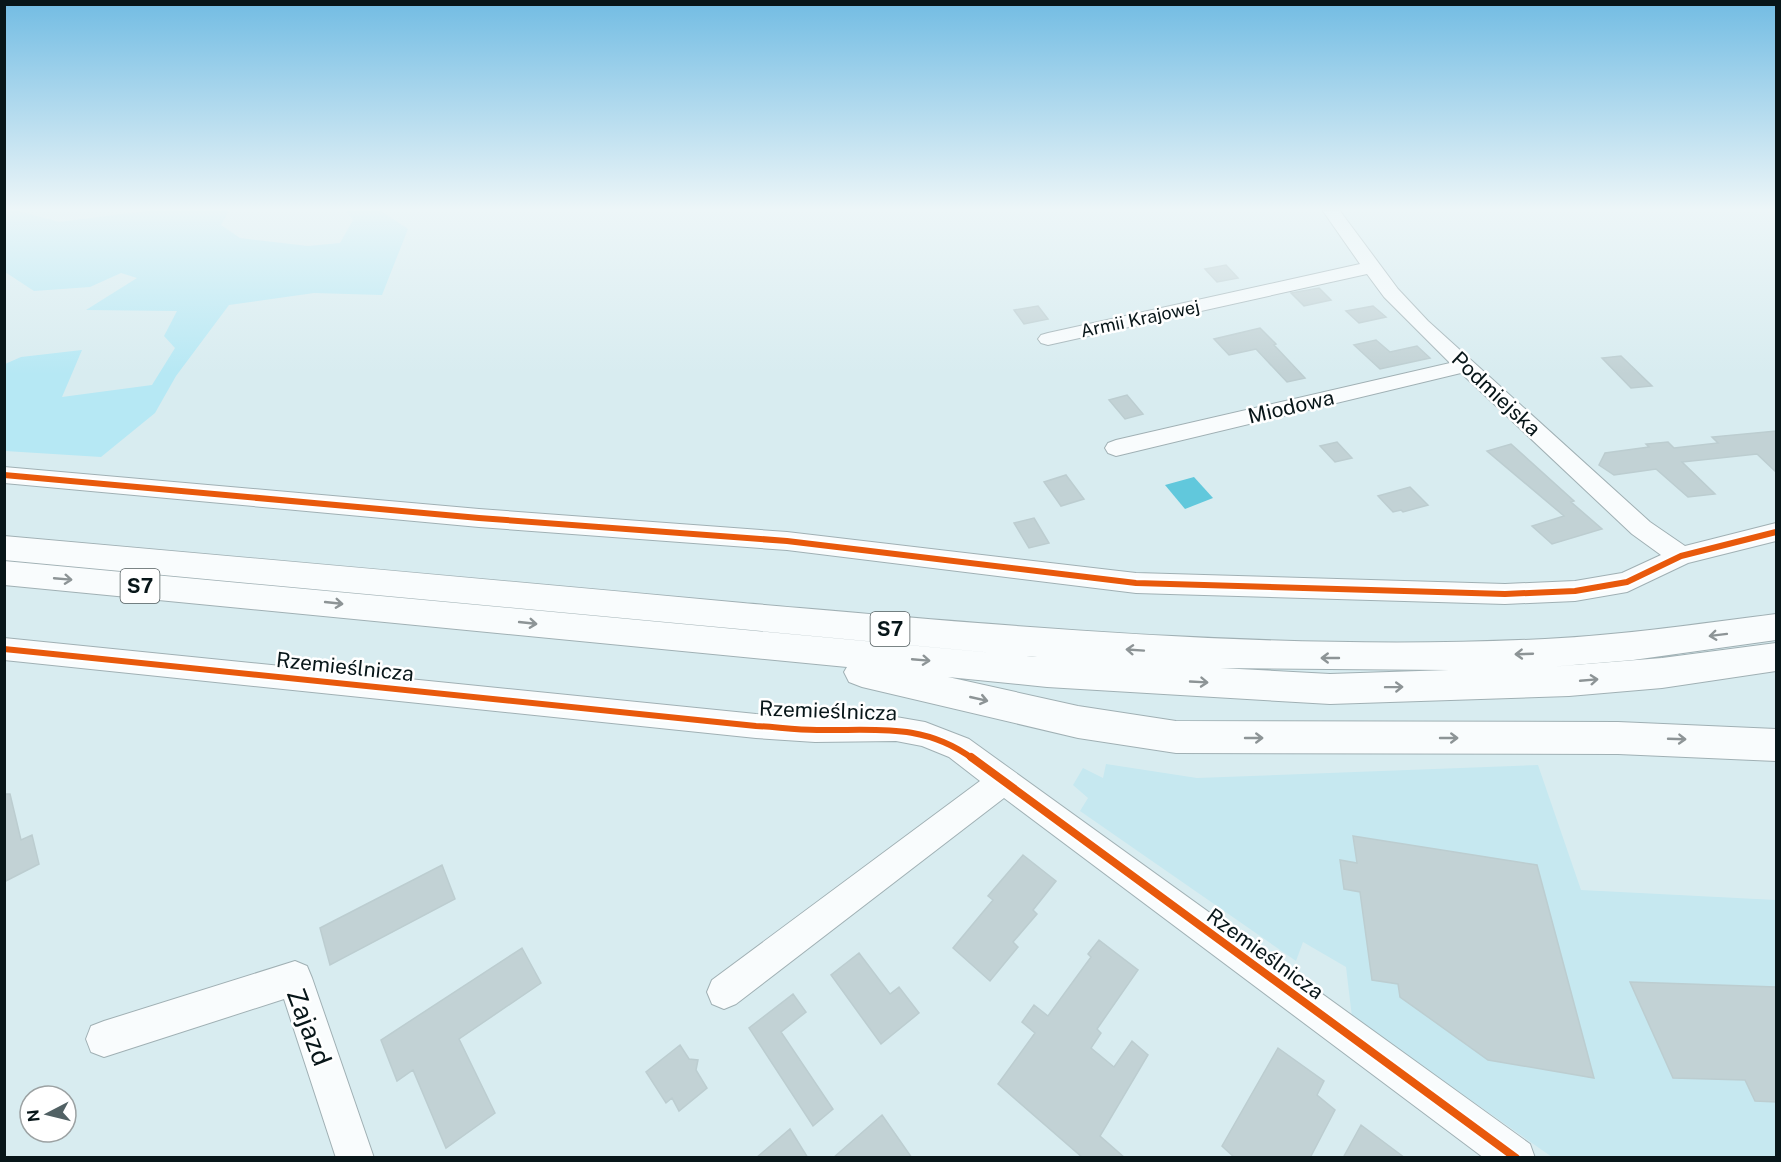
<svg xmlns="http://www.w3.org/2000/svg" width="1781" height="1162" font-family="'Public Sans',sans-serif">
  <style>
    .built { fill: #c6e8f0 }
    .green { fill: #b6e8f4 }
    .water { fill: #61c8dc }
    .building { fill: #c2d2d5; stroke: #bccdd0; stroke-width: 1.5 }
    .lines { fill: none; stroke-linecap: round; stroke-linejoin: round }
    .minor-casing { stroke: #a0b0b4; stroke-width: 2 }
    .highway-casing { stroke: #a0b0b4; stroke-width: 2 }
    .minor { fill: #f9fcfd; fill-rule: evenodd }
    .highway { fill: #f9fcfd; fill-rule: evenodd }
    .cycleway-far1-casing { stroke: #fff; stroke-width: 10 }
    .cycleway-casing { stroke: #fff; stroke-width: 12 }
    .cycleway-far1 { stroke: #e8590c; stroke-width: 6 }
    .cycleway { stroke: #e8590c; stroke-width: 8 }
    .oneway { stroke: #8d9496 }
    .labels { text-anchor: middle; stroke-width: 5; stroke-linejoin: round; paint-order: stroke }
    .far-street-label { font-size: 18px; fill: #081619; stroke: #fff }
    .shield { fill: #fff; stroke: #525c5e; stroke-width: 1.5 }
    .shield-label { font-size: 20px; font-weight: bold; fill: #081619 }
    .street-label { font-size: 21px; fill: #081619; stroke: #fff }
    .near-street-label { font-size: 26px; fill: #081619; stroke: #fff }
  </style>
  <rect width="100%" height="100%" fill="#d8ecf0"/>
  <!-- built -->
  <path class="built" d="M1106 764 1197 778 1538 765 1581 890 1776 900V1157H1552L1352 1017 1346 967 1303 942 1296 961 1080 811 1088 798 1073 785 1083 768 1103 778Z"/>
  <!-- green -->
  <path class="green" d="M5 211H18L59 222 147 211H229L221 225 240 238 308 246 340 243 353 220 346 211H381L408 229 382 295 314 293 229 305 176 376 155 413 101 457 5 451V364L21 357 82 350 62 397 152 385 175 348 164 336 177 311 86 310 137 278 121 273 90 287 34 291 5 272Z"/>
  <!-- water -->
  <path class="water" d="M1194 477 1213 498 1185 509 1165 485Z"/>
  <!-- building -->
  <path class="building" d="M1226 265 1238 278 1217 282 1205 269Z
    M1319 288 1331 300 1304 306 1291 293Z
    M1038 306 1048 319 1024 324 1014 310Z
    M1373 306 1386 317 1359 323 1346 311Z
    M1260 328 1276 344 1274 345 1305 378 1287 382 1256 349 1229 355 1214 339Z
    M1376 340 1390 352 1417 346 1430 358 1380 369 1354 345Z
    M1621 356 1652 386 1631 388 1602 358Z
    M1127 395 1143 414 1125 419 1109 400Z
    M1776 431V472L1757 454 1682 462 1715 494 1688 497 1656 469 1614 475 1599 465 1605 453 1649 447 1646 444 1668 442 1674 448 1718 443 1712 437Z
    M1337 442 1352 458 1335 462 1320 446Z
    M1511 444 1574 501 1571 502 1602 529 1552 544 1532 526 1564 516 1487 451Z
    M1066 475 1084 499 1061 506 1044 482Z
    M1410 487 1428 505 1403 512 1401 510 1393 512 1378 496Z
    M1034 518 1049 543 1029 548 1014 523Z
    M4 794H10L21 840 32 835 39 864 4 882Z
    M1353 836 1537 865 1594 1078 1488 1060 1400 997 1398 984 1372 980 1360 892 1344 889 1340 860 1357 863Z
    M1023 855 1056 881 1033 910 1037 914 1013 942 1018 947 990 981 953 948 993 900 988 896Z
    M442 865 455 899 330 965 320 928Z
    M1099 940 1138 970 1097 1029 1101 1033 1091 1048 1114 1067 1132 1041 1148 1055 1100 1136 1125 1158H1083L998 1084 1035 1033 1022 1022 1034 1005 1048 1016 1091 957 1088 954Z
    M522 948 541 983 459 1039 495 1113 446 1148 413 1070 397 1081 381 1040Z
    M859 953 890 994 899 987 919 1013 881 1044 831 975Z
    M1630 982 1776 987V1102L1755 1101 1745 1080 1673 1078Z
    M793 994 806 1012 781 1032 833 1109 813 1126 749 1028Z
    M680 1045 689 1059 698 1060 696 1070 707 1088 679 1111 672 1098 666 1103 646 1072Z
    M1278 1048 1324 1081 1317 1095 1335 1110 1310 1158H1235L1222 1146Z
    M882 1115 912 1158H833Z
    M1361 1125 1405 1158H1343Z
    M790 1129 808 1158H756Z"/>
  <g class="lines">
    <defs>
      <path id="minor" d="M1323 211H1340L1398 289 1428 321 1650 522 1685 546 1776 523V541L1688 563 1627 592 1575 601 1505 604 1136 593 787 550 479 527 4 483V467L479 509 787 532 1136 573 1505 584 1575 581 1622 573 1661 555 1632 534 1461 373 1116 456 1108 453 1105 448 1108 443 1116 440 1450 363 1384 297 1367 274 1048 345 1041 343 1038 339 1041 335 1048 333 1360 264Z
        M4 638 756 714 815 718 896 717 925 722 969 739 1530 1144 1535 1158H1484L1004 798 736 1004 724 1009 712 1004 707 992 712 980 980 781 949 757 922 746 896 741 815 742 756 738 4 660Z
        M295 961 307 966 312 978 374 1158H336L284 999 104 1057 91 1052 86 1039 91 1026 104 1021Z"/>
      <path id="highway" d="M4 536C251 558 497 580 743 603 1010 626 1277 652 1545 639 1623 635 1699 624 1776 614V640L1633 660 1549 667 1662 658 1776 643V671L1662 688 1569 696 1330 704 1047 687 948 677 1078 706 1176 721 1618 722 1776 729V761L1618 754 1176 753 1078 738 862 687 849 682 844 672 847 667 4 585V561L1037 657 4 560ZM1220 668 1449 670 1330 674Z"/>
    </defs>
    <!-- minor casing -->
    <use href="#minor" class="minor-casing"/>
    <!-- highway casing -->
    <use href="#highway" class="highway-casing"/>
    <!-- minor -->
    <use href="#minor" class="minor"/>
    <!-- highway -->
    <use href="#highway" class="highway"/>
    <defs>
      <path id="cycleway-far1" d="M4 475 479 518 787 541 1136 583 1505 594 1575 591 1627 582 1681 556 1776 532
        M4 649 756 726C776 727 796 730 817 730 874 731 923 722 973 759"/>
      <path id="cycleway" d="M971 757 1516 1158"/>
    </defs>
    <!-- cycleway-far1 casing -->
    <use href="#cycleway-far1" class="cycleway-far1-casing"/>
    <!-- cycleway casing -->
    <use href="#cycleway" class="cycleway-casing"/>
    <!-- cycleway-far1 -->
    <use href="#cycleway-far1" class="cycleway-far1"/>
    <!-- cycleway -->
    <use href="#cycleway" class="cycleway"/>
  </g>
  <!-- one-way arrows -->
  <defs><path id="oneway-shaft" d="M-6 0H5M1.5-3L5.5 0L1.5 3" fill="none" stroke-width="1.6" stroke-linecap="round" stroke-linejoin="round" transform="scale(1.5)"/></defs>
  <g class="oneway">
    <use href="#oneway-shaft" transform="translate(63 579) rotate(5)"/>
    <use href="#oneway-shaft" transform="translate(334 603) rotate(6)"/>
    <use href="#oneway-shaft" transform="translate(528 623) rotate(6)"/>
    <use href="#oneway-shaft" transform="translate(1718 635) rotate(173)"/>
    <use href="#oneway-shaft" transform="translate(1135 650) rotate(-176)"/>
    <use href="#oneway-shaft" transform="translate(1524 654) rotate(178)"/>
    <use href="#oneway-shaft" transform="translate(1330 658) rotate(-180)"/>
    <use href="#oneway-shaft" transform="translate(921 660) rotate(5)"/>
    <use href="#oneway-shaft" transform="translate(1589 680) rotate(-5)"/>
    <use href="#oneway-shaft" transform="translate(1199 682) rotate(3)"/>
    <use href="#oneway-shaft" transform="translate(1394 687) rotate(-1)"/>
    <use href="#oneway-shaft" transform="translate(979 699) rotate(13)"/>
    <use href="#oneway-shaft" transform="translate(1254 738)"/>
    <use href="#oneway-shaft" transform="translate(1449 738)"/>
    <use href="#oneway-shaft" transform="translate(1677 739) rotate(2)"/>
  </g>
  <!-- sky -->
  <linearGradient id="sky" x2="0" y2="1"><stop stop-color="#72bce3"/><stop offset="0.56" stop-color="#edf6f8"/><stop offset="1" stop-color="#edf6f8" stop-opacity="0"/></linearGradient>
  <rect width="1781" height="374" fill="url(#sky)"/>
  <g class="labels">
    <!-- far-street labels -->
    <g class="far-street-label">
      <text transform="translate(1140 319) rotate(-12)" y="6">Armii Krajowej</text>
    </g>
    <!-- shield labels -->
    <g class="shield">
      <rect x="120.5" y="569" width="39" height="34" rx="4.5"/>
      <rect x="870.5" y="612" width="39" height="34" rx="4.5"/>
    </g>
    <g class="shield-label">
      <text x="140" y="593">S7</text>
      <text x="890" y="636">S7</text>
    </g>
    <!-- street labels -->
    <g class="street-label">
      <text transform="translate(1496 394) rotate(43)" y="7">Podmiejska</text>
      <text transform="translate(1291 407) rotate(-13)" y="7">Miodowa</text>
      <text transform="translate(345 667) rotate(6)" y="7">Rzemieślnicza</text>
      <text transform="translate(828 711) rotate(2)" y="7">Rzemieślnicza</text>
      <text transform="translate(1265 954) rotate(36)" y="7">Rzemieślnicza</text>
    </g>
    <!-- near-street labels -->
    <g class="near-street-label">
      <text transform="translate(309 1027) rotate(69)" y="9">Zajazd</text>
    </g>
  </g>
  <!-- border -->
  <rect width="1781" height="1162" fill="none" stroke="#081619" stroke-width="12"/>
  <!-- north arrow -->
  <g transform="translate(48 1114) rotate(263)"><circle r="28" fill="#ffffff" stroke="#9ca2a3" stroke-width="1.5"/>
  <path d="M0-4.5L10 22L0 15L-10 22Z" fill="#516164"/>
  <text y="-9" font-size="16" font-weight="bold" text-anchor="middle" fill="#081619">N</text>
  </g>
</svg>
